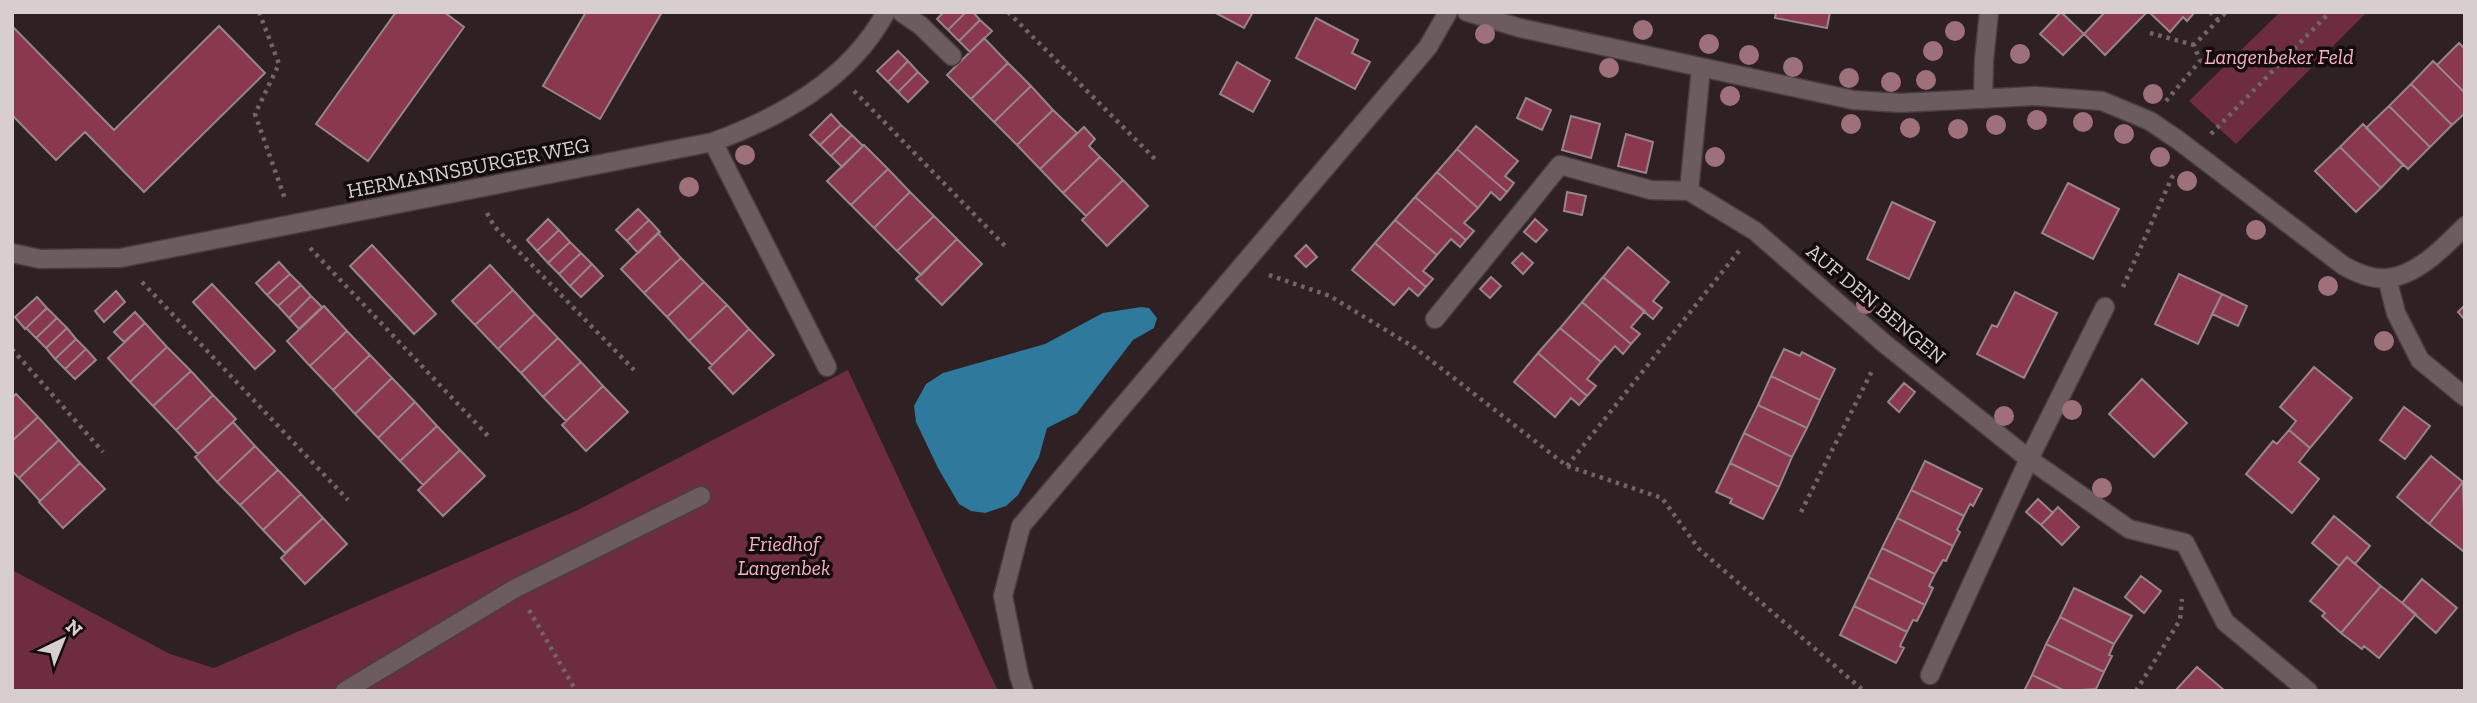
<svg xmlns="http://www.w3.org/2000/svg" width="2477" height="703" font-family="'Zilla Slab',serif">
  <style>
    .green { fill: #6e2d3f }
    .water { fill: #2f7a9c }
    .building { fill: #89384e; stroke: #978588; stroke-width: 2 }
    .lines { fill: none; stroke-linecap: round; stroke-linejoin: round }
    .lane-casing { stroke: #483d3f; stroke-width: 21 }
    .street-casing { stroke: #483d3f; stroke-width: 21 }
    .path { stroke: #716567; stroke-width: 4.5; stroke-dasharray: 3.5 5; stroke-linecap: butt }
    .lane { stroke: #6c5c5f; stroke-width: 18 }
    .street { stroke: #6c5c5f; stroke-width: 18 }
    .tree { fill: #9e7079 }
    .labels { text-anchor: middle; stroke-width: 7; stroke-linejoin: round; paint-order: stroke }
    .park-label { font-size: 21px; font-style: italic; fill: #f9b1c0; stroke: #120c0d }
    .street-label { font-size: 21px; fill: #d8ced0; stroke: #120c0d }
  </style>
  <rect width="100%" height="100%" fill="#2e2023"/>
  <!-- green -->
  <path class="green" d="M2280 12H2367L2236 144 2189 101Z
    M848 370 998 691H12V570L170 654 214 668 578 510Z"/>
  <!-- water -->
  <path class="water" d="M1141 307 1149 308 1157 318 1154 328 1133 340 1077 413 1047 428 1039 457 1018 495 1006 506 985 513 971 511 959 504 938 468 916 422 914 406 926 384 943 373 1045 344 1103 313Z"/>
  <!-- building -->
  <path class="building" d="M396 12H444L464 27 368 161 316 124Z
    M586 12H662L600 119 543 86Z
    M944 12H966L948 30 937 19Z
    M966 12H973L980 20 959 41 948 30Z
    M1214 12H1253L1244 28Z
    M1776 12H1830L1827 28 1775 18Z
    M2061 12 2084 34 2063 55 2040 34Z
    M2105 12H2147L2105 55 2084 34Z
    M2149 12H2195L2187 21 2183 17 2170 32Z
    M1316 18 1358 40 1352 53 1370 62 1355 89 1296 58Z
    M980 20 992 31 970 52 959 41Z
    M12 26 114 130 219 26 265 73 144 192 85 132 56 160 12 115Z
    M984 38 1008 63 971 99 947 75Z
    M2459 43 2465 49V93L2437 65Z
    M898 51 908 61 888 82 877 71Z
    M908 61 918 72 898 92 888 82Z
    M2433 61 2465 93V113L2452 125 2411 84Z
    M1237 62 1270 81 1253 112 1220 94Z
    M1008 63 1031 86 994 122 971 99Z
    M918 72 928 82 908 102 898 92Z
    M2411 84 2452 125 2430 147 2389 106Z
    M1031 86 1053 110 1017 145 994 122Z
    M1526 98 1551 110 1542 130 1517 118Z
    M2389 106 2430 147 2408 169 2366 128Z
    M1053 110 1077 133 1040 169 1017 145Z
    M831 114 841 125 820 145 810 135Z
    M1571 116 1600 124 1591 158 1562 150Z
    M2363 124 2403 165 2381 188 2340 147Z
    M841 125 852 135 831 156 820 145Z
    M1476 126 1518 161 1505 176 1514 183 1507 192 1457 149Z
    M1084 127 1095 139 1089 146 1100 157 1063 193 1040 169Z
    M1626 134 1653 142 1646 173 1618 166Z
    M852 135 863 146 842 167 831 156Z
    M864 145 888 169 851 205 827 181Z
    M2340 147 2381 188 2356 212 2315 171Z
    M1457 149 1507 192 1500 200 1491 192 1478 208 1437 172Z
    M1100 157 1123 180 1086 216 1063 193Z
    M888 169 910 192 874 228 851 205Z
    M1437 172 1478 208 1464 223 1474 231 1466 240 1415 197Z
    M1123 180 1148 206 1107 246 1082 220Z
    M2068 183 2119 209 2093 259 2042 233Z
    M910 192 934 216 897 251 874 228Z
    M1567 192 1586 196 1582 215 1564 211Z
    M1415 197 1466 240 1460 247 1451 239 1437 255 1395 220Z
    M1892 202 1935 222 1909 279 1867 259Z
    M638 209 649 220 627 241 616 230Z
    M934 216 957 239 921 275 897 251Z
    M548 219 559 230 537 251 527 240Z
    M1535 219 1547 230 1536 242 1524 232Z
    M649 220 660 232 638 253 627 241Z
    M1395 220 1437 255 1423 271 1433 279 1426 287 1375 243Z
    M559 230 570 242 548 263 537 251Z
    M658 233 681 258 644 293 621 269Z
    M957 239 982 264 942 305 916 279Z
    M570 242 581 253 559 274 548 263Z
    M1375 243 1426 287 1418 296 1409 288 1394 305 1352 270Z
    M372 245 436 314 414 334 350 266Z
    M1306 245 1317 257 1306 267 1295 256Z
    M1628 247 1669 282 1653 301 1662 308 1653 319 1603 277Z
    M581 253 592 264 570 286 559 274Z
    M1522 253 1533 263 1523 274 1512 263Z
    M681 258 704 282 667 317 644 293Z
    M279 262 290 274 267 295 256 283Z
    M592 264 603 276 581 297 570 286Z
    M490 265 513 290 475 325 452 301Z
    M290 274 301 285 278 306 267 295Z
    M2179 274 2222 294 2198 344 2155 324Z
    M1491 277 1501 286 1490 298 1480 289Z
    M1603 277 1645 311 1631 327 1640 334 1631 344 1582 302Z
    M704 282 727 305 689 341 667 317Z
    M212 284 275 351 255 369 193 302Z
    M301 285 311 296 289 318 278 306Z
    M513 290 535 314 498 349 475 325Z
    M116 291 125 302 104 322 95 311Z
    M2015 292 2057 313 2024 378 1977 354 1992 325 1997 327Z
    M2222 294 2247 306 2238 326 2212 314Z
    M311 296 322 307 299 329 289 318Z
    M37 297 47 308 25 329 15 317Z
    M1582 302 1631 344 1623 354 1615 346 1601 362 1560 328Z
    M727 305 749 329 712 365 689 341Z
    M2465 305V320L2458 312Z
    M324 306 347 331 310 366 287 341Z
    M47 308 57 318 36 338 26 328Z
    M135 312 145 323 124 342 114 332Z
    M535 314 558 338 521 373 498 349Z
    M57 318 67 328 46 348 36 338Z
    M145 323 167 347 130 382 108 358Z
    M67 328 76 339 55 359 46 348Z
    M1560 328 1601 362 1587 379 1596 386 1587 396 1538 353Z
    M749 329 774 355 733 394 709 368Z
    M347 331 370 355 333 390 310 366Z
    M558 338 581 362 543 397 521 373Z
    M76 339 86 349 65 369 55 359Z
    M167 347 191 371 153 406 130 382Z
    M86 349 96 360 75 379 65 369Z
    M1784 349 1800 356 1802 352 1835 369 1820 400 1771 376Z
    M1538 353 1587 396 1579 405 1571 398 1555 417 1514 382Z
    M370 355 392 378 355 414 333 390Z
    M581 362 603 386 566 421 543 397Z
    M2314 367 2352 398 2310 448 2289 430 2296 421 2280 407Z
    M191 371 213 395 176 430 153 406Z
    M1771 376 1820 400 1807 428 1758 405Z
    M392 378 415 402 378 438 355 414Z
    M2142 379 2187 423 2154 457 2109 414Z
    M1904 383 1915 392 1899 412 1888 402Z
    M603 386 628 412 586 451 562 425Z
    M16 394 38 417 12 441V398Z
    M213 395 236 419 198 454 176 430Z
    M415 402 437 426 400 461 378 438Z
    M1758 405 1807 428 1792 457 1744 433Z
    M2404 407 2430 426 2405 459 2380 440Z
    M38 417 59 440 19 478 12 471V441Z
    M233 422 255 446 217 482 195 457Z
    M437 426 460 450 423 485 400 461Z
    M2289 430 2310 448 2299 462 2319 479 2292 513 2246 474 2273 441 2277 444Z
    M1744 433 1792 457 1779 487 1730 463Z
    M59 440 80 463 40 501 19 478Z
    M255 446 278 470 240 505 217 482Z
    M460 450 485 476 443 516 418 490Z
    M2431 456 2463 482 2429 524 2397 497Z
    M1925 461 1982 489 1973 506 1970 504 1964 516 1911 490Z
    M80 463 105 489 63 528 39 502Z
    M1730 463 1779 487 1763 519 1730 503 1732 499 1716 492Z
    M278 470 301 494 263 530 240 505Z
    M2463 482 2465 548 2463 551 2429 524Z
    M1911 490 1964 516 1957 530 1960 532 1953 546 1897 518Z
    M301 494 323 518 285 553 263 530Z
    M2038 499 2053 513 2041 525 2026 512Z
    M2058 507 2079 527 2062 545 2041 525Z
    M2334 516 2370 546 2355 564 2347 557 2339 566 2312 543Z
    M323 518 347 544 305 584 281 558Z
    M1897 518 1953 546 1946 561 1943 560 1935 574 1882 548Z
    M1882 548 1935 574 1929 586 1933 588 1925 605 1868 577Z
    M2347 557 2381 586 2341 633 2322 616 2325 613 2310 601Z
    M2141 576 2161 591 2144 613 2125 597Z
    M1868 577 1925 605 1917 621 1913 620 1907 632 1854 606Z
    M2422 579 2457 608 2436 633 2402 603Z
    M2381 586 2416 614 2379 658 2364 646 2362 649 2341 633Z
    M2074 588 2132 616 2114 644 2060 617Z
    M1854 606 1907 632 1900 646 1904 648 1896 663 1840 635Z
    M2060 617 2114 644 2109 655 2112 656 2104 672 2046 644Z
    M2046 644 2104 672 2096 689 2065 691 2032 675Z
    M2197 667 2225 691H2175Z
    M2032 675 2065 691H2024Z"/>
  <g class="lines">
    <defs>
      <path id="lane" d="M901 12 920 25 952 56
        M713 142 827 367
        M2185 543 2225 622 2308 691
        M345 691 516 588 701 496
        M1024 691 1019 676 1003 596 1021 526 1428 47 1448 12"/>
      <path id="street" d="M1467 12 1520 28 1853 100 1901 103 2035 96 2102 101 2150 121 2178 140 2344 266C2357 273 2372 280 2387 278 2417 276 2445 246 2465 226
        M1983 99 1984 60 1989 12
        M1689 191 1701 68
        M12 253 40 259 120 258 713 142C781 117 850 79 886 12
        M2387 278 2396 313 2420 360 2465 397
        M1435 319 1560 165 1651 190 1689 191 1755 231 1885 344 2029 459 2129 529 2185 543
        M1930 675 2029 459 2105 307"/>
    </defs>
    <!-- lane casing -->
    <use href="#lane" class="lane-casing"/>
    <!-- street casing -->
    <use href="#street" class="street-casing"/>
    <!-- path -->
    <path class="path" d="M259 12 279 64 255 114 285 199
      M1008 12 1158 162
      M2210 12 2218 20
      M2150 33 2194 45
      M854 91 1007 248
      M2166 101 2200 61 2194 45 2226 12
      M2211 134 2330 12
      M487 213 494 226 634 370
      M310 248 490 438
      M1269 275 1330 296 1415 348 1567 466 1662 498 1699 549 1864 691
      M142 282 348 500
      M2123 287 2172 177 2177 172
      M12 349 103 452
      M1567 466 1739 251
      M1801 512 1873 369
      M529 610 576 691
      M2136 691 2180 620 2182 599"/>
    <!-- lane -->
    <use href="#lane" class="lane"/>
    <!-- street -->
    <use href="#street" class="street"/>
  </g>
  <!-- trees -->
  <g class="tree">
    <circle cx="1643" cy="30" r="10"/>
    <circle cx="1955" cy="31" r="10"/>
    <circle cx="1485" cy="34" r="10"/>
    <circle cx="1709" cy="44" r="10"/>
    <circle cx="1933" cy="51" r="10"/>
    <circle cx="2020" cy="54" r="10"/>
    <circle cx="1749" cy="55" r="10"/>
    <circle cx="1793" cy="67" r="10"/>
    <circle cx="1609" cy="68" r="10"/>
    <circle cx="1849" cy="78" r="10"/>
    <circle cx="1926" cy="80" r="10"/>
    <circle cx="1891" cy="82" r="10"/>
    <circle cx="2153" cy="94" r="10"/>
    <circle cx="1730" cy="96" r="10"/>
    <circle cx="2037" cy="120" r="10"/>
    <circle cx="2083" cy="122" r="10"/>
    <circle cx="1851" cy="124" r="10"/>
    <circle cx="1996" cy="125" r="10"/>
    <circle cx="1910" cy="128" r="10"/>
    <circle cx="1958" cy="129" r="10"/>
    <circle cx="2124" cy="134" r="10"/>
    <circle cx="745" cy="155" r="10"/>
    <circle cx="1715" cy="157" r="10"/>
    <circle cx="2160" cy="157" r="10"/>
    <circle cx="2187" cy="181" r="10"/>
    <circle cx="689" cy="187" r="10"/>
    <circle cx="2256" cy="230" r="10"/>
    <circle cx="2328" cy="286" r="10"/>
    <circle cx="1866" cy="304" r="10"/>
    <circle cx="2384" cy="341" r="10"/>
    <circle cx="2072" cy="410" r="10"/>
    <circle cx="2004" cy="416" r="10"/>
    <circle cx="2102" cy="488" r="10"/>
  </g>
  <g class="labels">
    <!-- park labels -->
    <g class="park-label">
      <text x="2279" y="64">Langenbeker Feld</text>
      <text x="784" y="551">Friedhof<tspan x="784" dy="24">Langenbek</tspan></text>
    </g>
    <!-- street labels -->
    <g class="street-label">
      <text transform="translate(468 168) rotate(-11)" y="7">HERMANNSBURGER WEG</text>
      <text transform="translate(1876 304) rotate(40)" y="7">AUF DEN BENGEN</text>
    </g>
  </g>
  <!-- border -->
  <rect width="2477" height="703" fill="none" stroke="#d8ced0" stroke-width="28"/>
  <!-- north arrow -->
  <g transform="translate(63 640) rotate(43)" stroke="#120c0d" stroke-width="5" paint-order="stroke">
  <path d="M0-5L12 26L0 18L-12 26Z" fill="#d8ced0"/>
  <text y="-10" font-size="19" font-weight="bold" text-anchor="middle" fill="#d8ced0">N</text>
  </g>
</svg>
